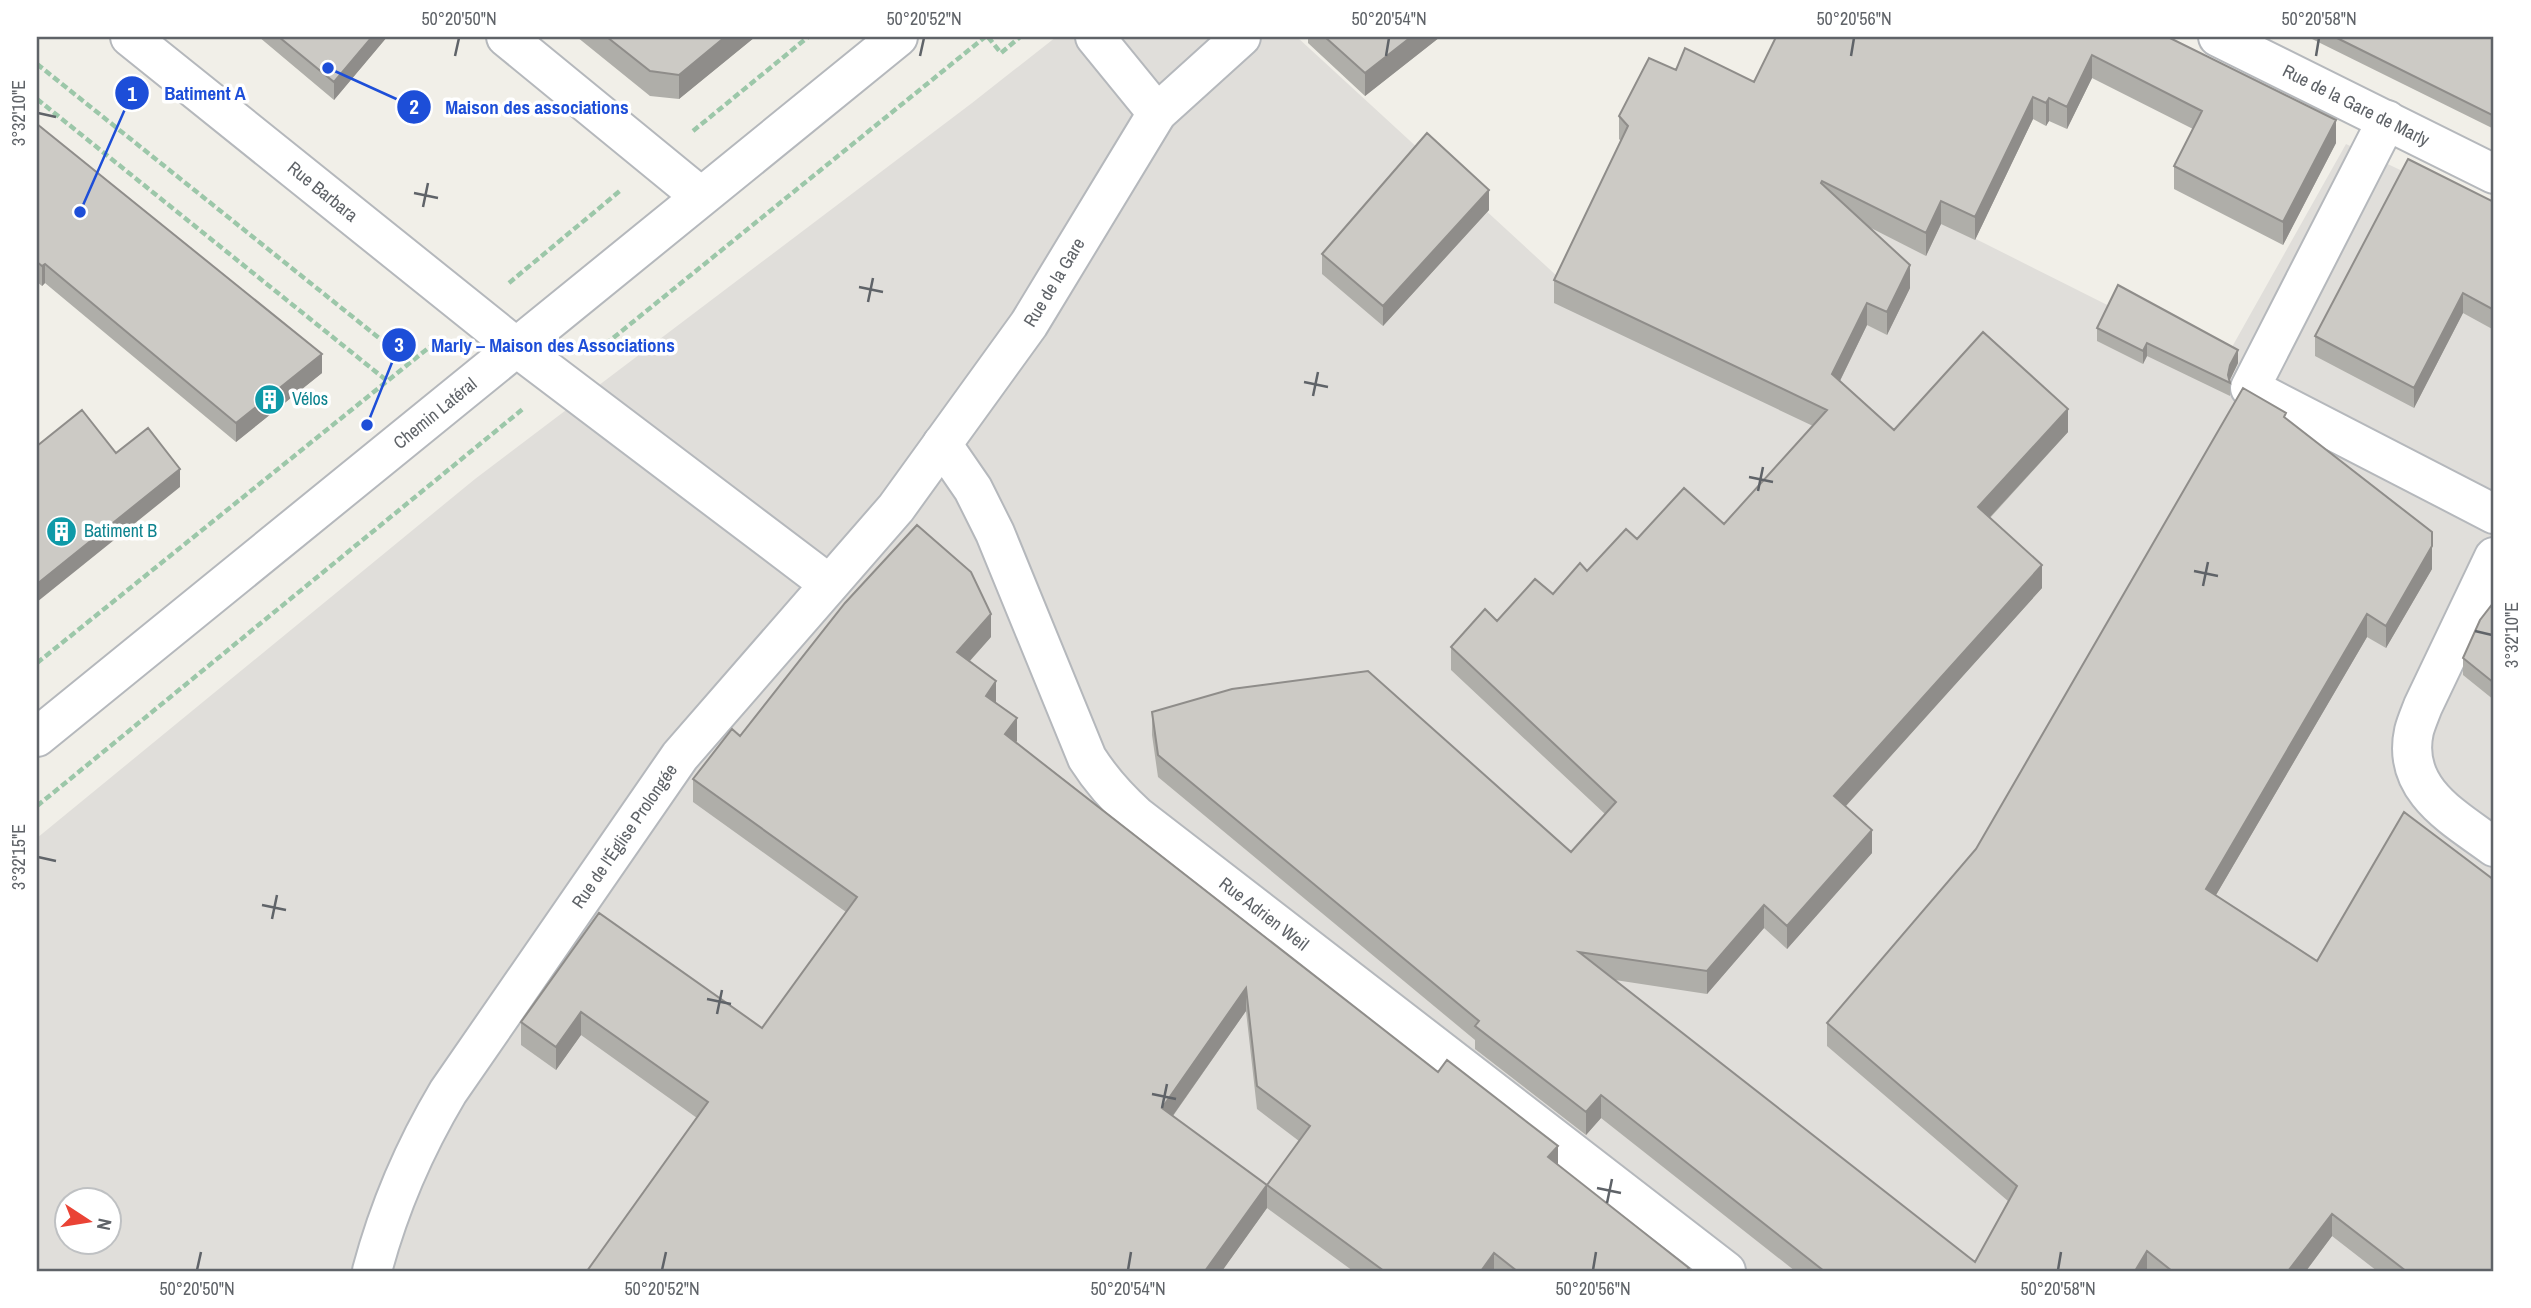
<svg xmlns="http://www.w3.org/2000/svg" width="2531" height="1308" font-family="'Archivo Narrow',sans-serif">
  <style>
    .industrial { fill: #e0deda; fill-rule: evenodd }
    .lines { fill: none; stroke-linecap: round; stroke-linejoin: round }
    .minor-casing { stroke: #b5b8bc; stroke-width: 42 }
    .path { stroke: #9cc7a9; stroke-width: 4.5; stroke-dasharray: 7 3.5; stroke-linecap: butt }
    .minor { stroke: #fff; stroke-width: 38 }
    .wall { fill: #afaea9; fill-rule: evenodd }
    .shaded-wall { fill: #8f8d8a }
    .building { fill: #cccac5; stroke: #8f8d8a; stroke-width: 2; fill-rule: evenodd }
    .ticks { fill: none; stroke: #5f6368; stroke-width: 2.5 }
    .labels { text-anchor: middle; stroke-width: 7; stroke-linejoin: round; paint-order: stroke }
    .street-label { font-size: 18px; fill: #5f6368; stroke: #fff }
    .culture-label { font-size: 18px; fill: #0d838f; stroke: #fff; text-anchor: start }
    .leader { fill: none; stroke: #1d4ed8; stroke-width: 2.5 }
    .callout-dot { fill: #1d4ed8; stroke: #fff; stroke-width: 2.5 }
    .mark-label { font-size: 21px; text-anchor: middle; font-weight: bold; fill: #fff }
    .callout-label { font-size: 19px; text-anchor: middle; font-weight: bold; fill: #1d4ed8; stroke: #fff; stroke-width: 7; stroke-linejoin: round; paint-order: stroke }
    .neatline { fill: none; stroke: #5f6368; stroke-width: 2.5 }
    .ticks-label { font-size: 18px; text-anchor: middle; fill: #5f6368 }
  </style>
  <rect width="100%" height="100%" fill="#f1efe8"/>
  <!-- industrial -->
  <path class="industrial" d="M1056 37H1297L1558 277 1663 82 2223 363 2346 144 2494 215V1271H37V838L475 479 972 103ZM66 1200H108V1242H66Z"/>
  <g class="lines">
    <defs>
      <g id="minor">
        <path id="s1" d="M130 37 516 347 829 584"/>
        <path d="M506 37 700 196"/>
        <path d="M1095 37 1157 113"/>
        <path id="s2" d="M2218 37 2494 174"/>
        <path d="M2387 120 2250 388 2494 514"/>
        <path id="s3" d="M942 444 973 489 995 533 1087 758C1101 780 1117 798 1137 816L1726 1271"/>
        <path d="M2494 557 2423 706C2420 714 2416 723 2414 731 2401 790 2455 818 2494 847"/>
        <path id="s4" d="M37 737 898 37"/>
        <path id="s5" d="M372 1271C389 1207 414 1149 448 1092L680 756 896 508 1029 324 1157 113 1241 37"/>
      </g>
    </defs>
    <!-- minor casing -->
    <use href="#minor" class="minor-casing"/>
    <!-- path -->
    <path class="path" d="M988 37 1001 53 1020 37
      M37 64 409 362
      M37 99 386 380
      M693 131 808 37
      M509 283 621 190
      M597 351 985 37
      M37 663 437 341
      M37 806 524 408"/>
    <!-- minor -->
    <use href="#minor" class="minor"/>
  </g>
  <!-- wall -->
  <path class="wall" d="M259 37H387L334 100Z
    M577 37H755L679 99 650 96Z
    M1308 37H1440L1365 96 1308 43Z
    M2168 37 2336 143 2283 245 2174 189V166L2193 129 2092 78 2067 129 2049 121 2046 126 2033 119 1975 240 1941 224 1926 256 1869 227 1910 288 1887 335 1867 325 1840 381 1894 430 2068 432 1990 518 2042 588 1846 806 1872 853 1787 949 1764 928 1707 994 1615 980 1975 1262 2008 1201 1827 1046V1023L1976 849 2286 418 2432 569 2386 648 2367 637 2216 895 2494 1271H2377L2332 1236 2306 1271H1795L1601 1118 1586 1135 1475 1049V1040L1158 777 1152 735V712L1571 852 1605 814 1451 670V647L1497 621 1553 594 1637 539 1724 524 1813 426 1554 303V280L1621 141 1619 139V116L1676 70 1754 82Z
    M2308 37H2494V129Z
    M37 124 322 373 236 442 45 283 42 286 37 282Z
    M2494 202V330L2463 313 2414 408 2315 356V336Z
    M1489 210 1383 326 1322 274V254Z
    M2097 328 2238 363 2230 379V396L2147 356 2143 364 2097 341Z
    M2494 602V700L2463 675V658Z
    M991 637 970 661 996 704 1017 741 1016 742 1558 1165 1689 1271H1353L1267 1208 1222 1271H587L697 1118 581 1035 556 1070 521 1045V1022L599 913 762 1028 846 912 693 802V779L740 736ZM1246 1011 1257 1109 1299 1141 1267 1185 1173 1116Z"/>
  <!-- shaded-wall -->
  <path class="shaded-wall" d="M372 37H387L334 100V82Z
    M725 37H755L679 99V75Z
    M1411 37H1440L1365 96V73Z
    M2092 55V78L2067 129V107Z
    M2033 97V119L1975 240V217Z
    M2049 98V121L2046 126V103Z
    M2336 120V143L2283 245V222Z
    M1489 190V210L1383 326V306Z
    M1941 201V224L1926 256V233Z
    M45 264V283L42 286V266Z
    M1910 265V288L1887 335V312Z
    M2463 293V313L2414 408V388Z
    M1867 303V325L1832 397V374Z
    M2147 343V356L2143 364V351Z
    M2238 350V363L2229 382 2228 375 2230 365Z
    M322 354V373L236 442V423Z
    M2068 409V432L1978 530V507Z
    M180 469V487L37 602V584Z
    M2432 546V569L2386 648V626Z
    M2042 565V588L1834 819V796Z
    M991 614V637L957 675V652Z
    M2367 614V637L2206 912V889Z
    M996 681V704L986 696Z
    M1017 718V741L1005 757V734Z
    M1872 830V853L1787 949V926Z
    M1764 905V928L1707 994V971Z
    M1246 988V1011L1162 1131V1108Z
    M581 1012V1035L556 1070V1047Z
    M1601 1095V1118L1586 1135V1112Z
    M1558 1146V1169L1548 1157Z
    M1267 1185V1208L1222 1271H1205Z
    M2332 1214V1236L2306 1271H2288Z
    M2147 1251V1271H2135Z
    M1494 1253V1271H1481Z"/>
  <!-- building -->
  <path class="building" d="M279 37H372L334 82Z
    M607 37H725L679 75 650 71Z
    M1325 37H1411L1365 73Z
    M1776 37H2168L2336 120 2283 222 2174 166 2202 111 2092 55 2067 107 2049 98 2046 103 2033 97 1975 217 1941 201 1926 233 1822 181 1821 183 1910 265 1887 312 1867 303 1832 374 1894 430 1983 332 2068 409 1978 507 2042 565 1834 796 1872 830 1787 926 1764 905 1707 971 1579 952 1975 1262 2017 1186 1827 1023 1976 849 2243 388 2286 413 2284 417 2432 532V546L2386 626 2367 614 2206 889 2317 961 2404 812 2494 880V1271H2406L2332 1214 2288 1271H2172L2147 1251 2135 1271H1824L1601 1095 1586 1112 1475 1026 1479 1021 1158 755 1152 712 1232 689 1368 671 1571 852 1616 802 1451 647 1485 609 1497 621 1535 579 1553 594 1580 563 1587 571 1626 529 1637 539 1684 488 1724 524 1827 410 1554 280 1628 126 1619 116 1649 58 1676 70 1685 48 1754 82Z
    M2335 37H2494V116Z
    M37 124 322 354 236 423 45 264 42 266 37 262Z
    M1427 133 1489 190 1383 306 1322 254Z
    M2408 159 2494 202V310L2463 293 2414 388 2315 336Z
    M2118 285 2238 350 2230 365 2228 375 2230 383 2147 343 2143 351 2097 328Z
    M82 410 116 453 148 428 180 469 37 584V446Z
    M917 525 971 572 991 614 957 652 996 681 986 696 1017 718 1005 734 1438 1072 1447 1060 1558 1146 1548 1157 1689 1268 1686 1271H1517L1494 1253 1481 1271H1384L1267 1185 1205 1271H587L708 1102 581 1012 556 1047 521 1022 599 913 762 1028 857 897 693 779 732 729 740 736 845 603ZM1246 988 1257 1086 1310 1126 1267 1185 1162 1108Z
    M2494 602V683L2463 658 2480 620Z"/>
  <!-- ticks -->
  <path class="ticks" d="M455 56 459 38M920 56 924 38M1386 56 1389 38M1851 56 1854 38M2316 56 2319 38M38 113 56 117M414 193 438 198M423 207 428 183M859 287 883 292M868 302 873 278M1304 382 1328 387M1313 396 1318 372M1749 477 1773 482M1758 491 1763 467M2194 571 2218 576M2203 586 2208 562M2475 631 2492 635M38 857 56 861M262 905 286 910M272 919 277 895M707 999 731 1004M717 1014 722 990M1152 1094 1176 1099M1162 1108 1167 1084M1597 1188 1621 1193M1607 1203 1612 1179M197 1270 201 1252M662 1270 666 1252M1128 1270 1131 1252M1593 1270 1596 1252M2058 1270 2061 1252"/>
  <!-- icons -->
  <defs>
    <symbol id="building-disc" viewBox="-11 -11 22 22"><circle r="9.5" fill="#0f9aa8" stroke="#fff"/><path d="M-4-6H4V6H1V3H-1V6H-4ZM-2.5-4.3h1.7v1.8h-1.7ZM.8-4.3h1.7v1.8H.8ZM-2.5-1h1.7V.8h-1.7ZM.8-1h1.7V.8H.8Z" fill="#fff"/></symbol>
  </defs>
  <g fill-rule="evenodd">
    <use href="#building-disc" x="252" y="382" width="35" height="35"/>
    <use href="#building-disc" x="44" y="514" width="35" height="35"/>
  </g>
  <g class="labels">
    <!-- street labels -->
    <g class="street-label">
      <text dy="6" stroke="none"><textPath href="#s2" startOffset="154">Rue de la Gare de Marly</textPath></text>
      <text dy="6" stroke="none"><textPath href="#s1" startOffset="247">Rue Barbara</textPath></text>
      <text dy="6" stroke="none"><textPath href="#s5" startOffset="1208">Rue de la Gare</textPath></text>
      <text dy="6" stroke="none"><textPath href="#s4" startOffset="513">Chemin Latéral</textPath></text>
      <text dy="6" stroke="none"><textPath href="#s5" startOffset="506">Rue de l'Église Prolongée</textPath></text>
      <text dy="6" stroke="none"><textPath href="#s3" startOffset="584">Rue Adrien Weil</textPath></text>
    </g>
    <!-- culture labels -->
    <g class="culture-label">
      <text x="292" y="405">Vélos</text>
      <text x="84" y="537">Batiment B</text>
    </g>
  </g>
  <!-- callouts -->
  <path class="leader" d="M80 212L132 93M328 68L414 107M367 425L399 345"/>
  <g class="callout-dot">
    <circle cx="80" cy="212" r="7"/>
    <circle cx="328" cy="68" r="7"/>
    <circle cx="367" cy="425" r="7"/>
    <circle cx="132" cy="93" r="18"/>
    <circle cx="414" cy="107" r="18"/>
    <circle cx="399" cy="345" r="18"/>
  </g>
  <g class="mark-label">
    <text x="132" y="101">1</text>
    <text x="414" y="114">2</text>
    <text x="399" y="352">3</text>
  </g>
  <g class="callout-label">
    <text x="205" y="100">Batiment A</text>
    <text x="537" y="114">Maison des associations</text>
    <text x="553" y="352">Marly – Maison des Associations</text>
  </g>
  <!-- border -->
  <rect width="2531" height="1308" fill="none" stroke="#ffffff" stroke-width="77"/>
  <!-- north arrow -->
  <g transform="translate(88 1221) rotate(102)"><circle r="33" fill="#ffffff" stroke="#bfc1c3" stroke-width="2"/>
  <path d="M0-5L12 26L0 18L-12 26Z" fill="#ea4335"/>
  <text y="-10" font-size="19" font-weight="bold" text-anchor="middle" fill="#5f6368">N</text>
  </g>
  <rect x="38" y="38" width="2454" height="1232" class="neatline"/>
  <g class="ticks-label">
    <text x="459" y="25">50°20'50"N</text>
    <text x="924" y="25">50°20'52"N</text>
    <text x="1389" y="25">50°20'54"N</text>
    <text x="1854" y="25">50°20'56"N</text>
    <text x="2319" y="25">50°20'58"N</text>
    <text transform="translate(19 113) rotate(-90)" y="6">3°32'10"E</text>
    <text transform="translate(2512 635) rotate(-90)" y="6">3°32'10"E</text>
    <text transform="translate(19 857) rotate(-90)" y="6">3°32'15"E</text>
    <text x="197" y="1295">50°20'50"N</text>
    <text x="662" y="1295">50°20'52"N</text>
    <text x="1128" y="1295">50°20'54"N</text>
    <text x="1593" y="1295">50°20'56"N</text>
    <text x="2058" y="1295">50°20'58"N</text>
  </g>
</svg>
